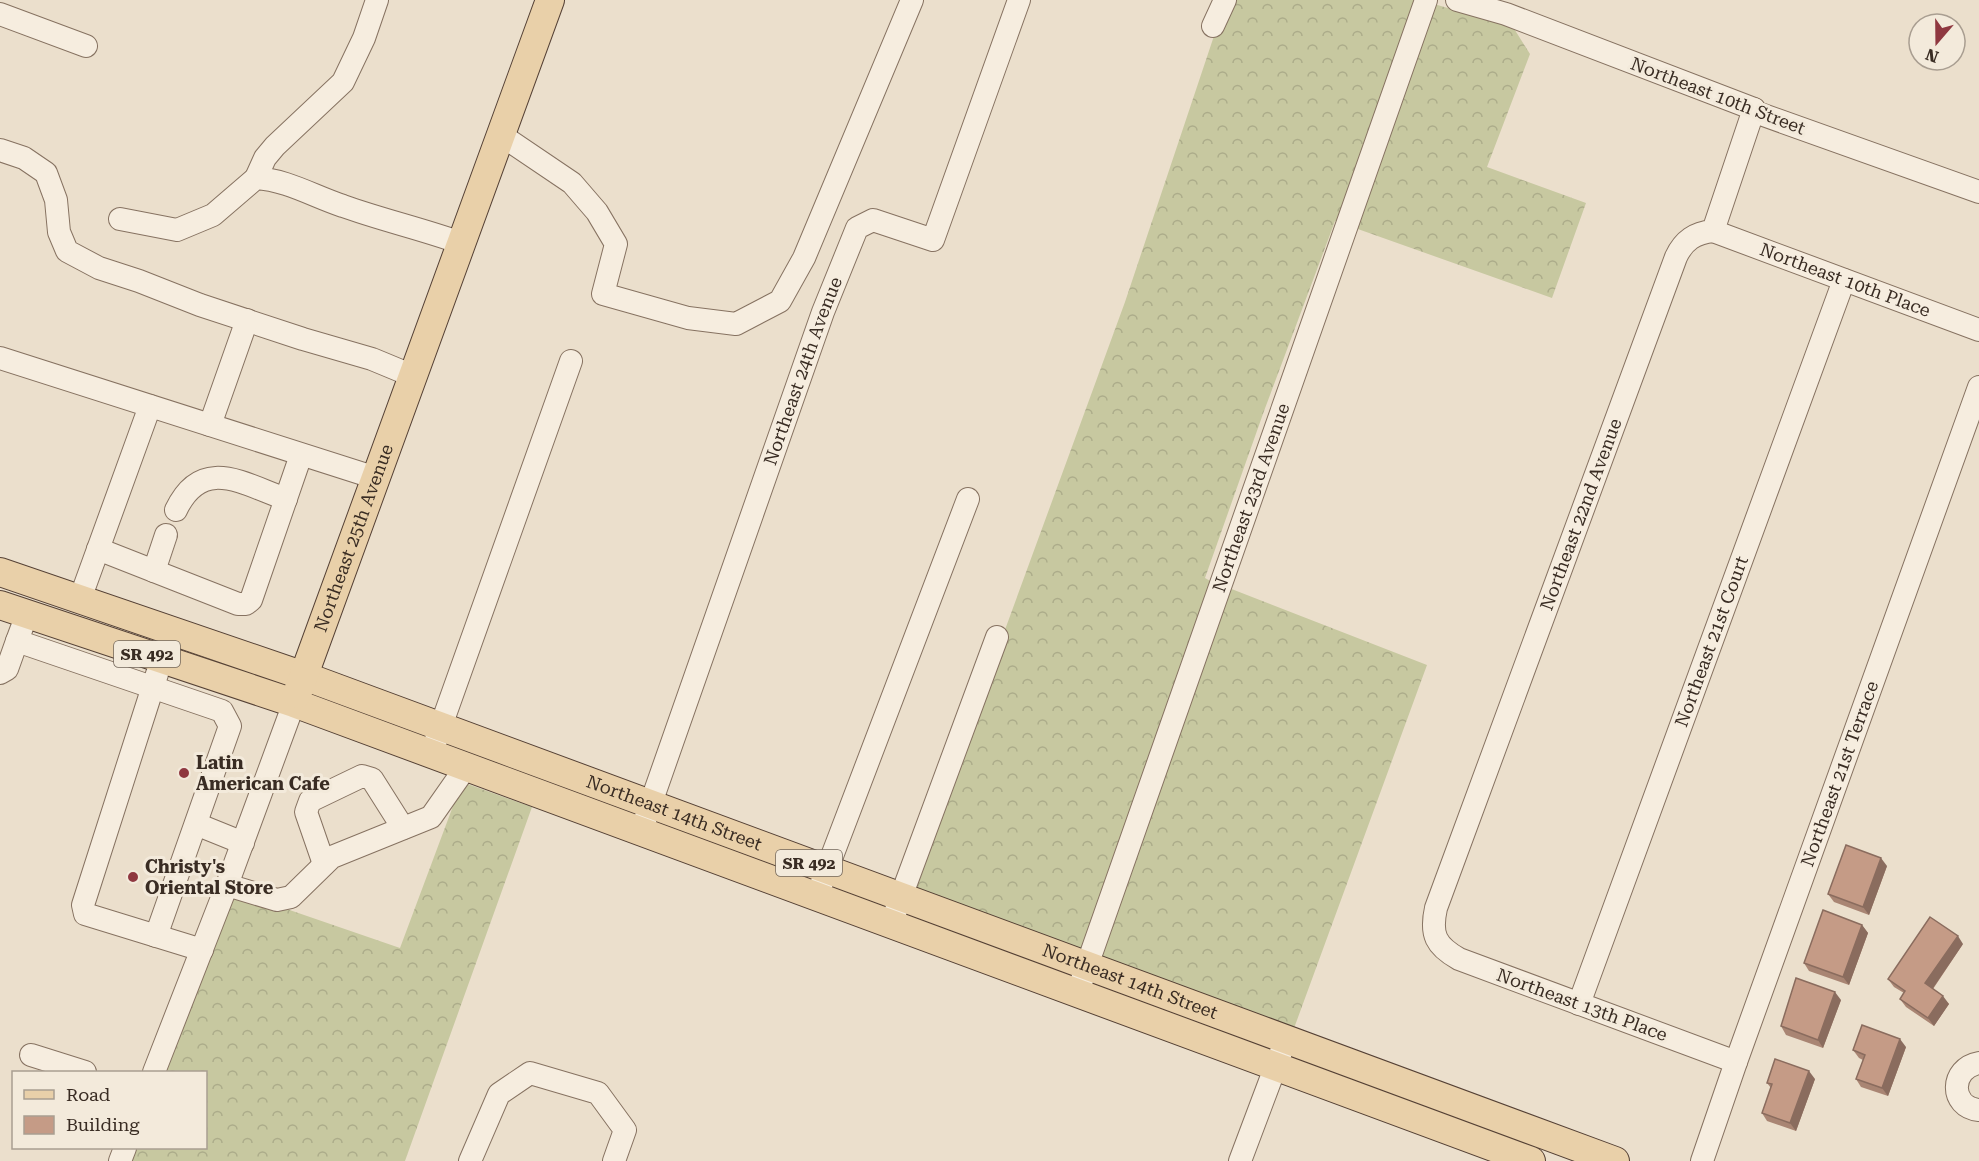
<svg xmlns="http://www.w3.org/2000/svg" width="1979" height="1161" font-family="'Roboto Serif',serif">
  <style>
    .forest { fill: url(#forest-crowns) }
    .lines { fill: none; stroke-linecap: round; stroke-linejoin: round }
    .minor-casing { stroke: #867261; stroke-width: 24 }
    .major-casing { stroke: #554135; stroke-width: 30 }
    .minor { stroke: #f6eddf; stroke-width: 22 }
    .major { stroke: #e9d0a9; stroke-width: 28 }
    .wall { fill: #a98573 }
    .shaded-wall { fill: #8a6c5e }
    .building { fill: #c59b86; stroke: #8a6c5e; stroke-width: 1.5 }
    .poi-dot { fill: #8f3840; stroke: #f3eadb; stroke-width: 2 }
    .labels { text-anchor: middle; stroke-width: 6; stroke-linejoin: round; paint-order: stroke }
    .shield { fill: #f3eadb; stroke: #71655a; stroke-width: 1.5 }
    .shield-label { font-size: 16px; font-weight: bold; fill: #392c23 }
    .street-label { font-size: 18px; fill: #392c23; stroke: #f3eadb }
    .poi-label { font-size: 18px; font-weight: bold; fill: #392c23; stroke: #f3eadb; text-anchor: start }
  </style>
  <defs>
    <pattern id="forest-crowns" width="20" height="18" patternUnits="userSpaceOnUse" patternTransform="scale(1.5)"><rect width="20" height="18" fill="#c7c8a0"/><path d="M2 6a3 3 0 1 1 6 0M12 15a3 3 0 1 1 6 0" fill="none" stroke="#acac8a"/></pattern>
  </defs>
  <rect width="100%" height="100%" fill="#ebdfcc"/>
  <!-- forest -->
  <path class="forest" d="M1226 0H1416L1338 222 1335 221 1328 240 1264 411 1205 578 1212 582 1082 953 910 889 1125 302Z
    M1434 4 1513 27 1530 54 1487 167 1586 203 1552 298 1355 228Z
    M1229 588 1427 665 1293 1031 1098 959Z
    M462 782 532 807 405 1161H130L135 1148H206V1072H164L234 891 400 948Z"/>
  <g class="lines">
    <defs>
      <g id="minor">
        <path d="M1457 0 1506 14 1754 109 1755 112 1979 192"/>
        <path d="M0 14 86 46"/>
        <path d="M1213 26 1225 0"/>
        <path d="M501 135 572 183 597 212 616 244 603 294 688 318 736 324 780 301 804 258 912 0"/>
        <path d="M0 150 24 158 46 173 56 200 59 232 67 251 99 268 139 281 200 305 303 339 372 359 413 376"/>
        <path d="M256 178 265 158 275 146 343 82 364 38 377 0"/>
        <path d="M120 219 177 230 213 215 256 178C287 180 313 196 343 206 382 220 422 229 461 243"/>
        <path id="s1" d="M1713 231 1979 330"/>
        <path d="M0 358 376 478"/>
        <path d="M210 425 247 320"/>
        <path d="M176 510C202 455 243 484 286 499"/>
        <path d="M98 549 238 604H246L251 600 301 455"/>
        <path d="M154 571 166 535"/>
        <path d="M80 599 150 406"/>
        <path d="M27 614 17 641 222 711 230 726 156 936"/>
        <path d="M0 673 7 669 17 641"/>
        <path d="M157 674 83 905 85 914 202 950"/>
        <path d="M431 754 571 361"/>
        <path id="s2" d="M645 820 823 312 857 228 873 220 933 240 1019 0"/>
        <path d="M196 824 243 843"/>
        <path d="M324 864 306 812 310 801 362 776 372 779 403 828"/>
        <path d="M227 885 277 900 291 897 332 857 431 817 466 767"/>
        <path d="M821 885 968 499"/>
        <path d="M895 913 997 637"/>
        <path id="s3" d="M1077 994 1426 0"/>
        <path id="s4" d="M1579 1004 1844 280"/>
        <path d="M31 1055 85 1072"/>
        <path id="s5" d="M1736 1062 1459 959C1436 946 1430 935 1436 908L1676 257C1684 240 1695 233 1713 231L1754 109"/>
        <path d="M1979 1063C1950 1068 1949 1107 1979 1110"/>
        <path d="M154 1072 227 885 294 703"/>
        <path d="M120 1161 125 1148"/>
        <path d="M470 1161 499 1094 530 1073 598 1093 625 1130 614 1161"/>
        <path d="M1240 1161 1281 1052"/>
        <path id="s6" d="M1702 1161 1736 1062 1979 387"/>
      </g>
      <g id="major">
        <path id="s7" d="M0 572 304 676 1615 1161"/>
        <path d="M0 605 294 703 1531 1161"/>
        <path id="s8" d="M297 694 550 0"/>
      </g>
    </defs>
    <!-- minor casing -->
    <use href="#minor" class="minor-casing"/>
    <!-- major casing -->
    <use href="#major" class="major-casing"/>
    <!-- minor -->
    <use href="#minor" class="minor"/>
    <!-- major -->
    <use href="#major" class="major"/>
  </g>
  <!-- wall -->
  <path class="wall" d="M1887 866 1869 915 1834 902 1828 894Z
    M1862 925 1868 933 1849 985 1809 971 1804 963Z
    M1963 944 1933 989 1949 1004 1934 1026 1906 1007 1900 999 1904 993 1894 987 1888 979Z
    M1841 1000 1823 1048 1786 1035 1781 1026Z
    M1906 1047 1888 1096 1861 1087 1856 1079 1863 1060 1859 1058 1853 1050Z
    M1815 1079 1796 1131 1767 1121 1762 1113 1771 1088 1767 1083Z"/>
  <!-- shaded-wall -->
  <path class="shaded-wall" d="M1881 858 1887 866 1869 915 1863 907Z
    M1862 925 1868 933 1849 985 1843 977Z
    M1958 936 1963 944 1931 991 1925 983Z
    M1835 992 1841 1000 1823 1048 1818 1040Z
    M1943 996 1949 1004 1934 1026 1928 1018Z
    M1900 1039 1906 1047 1888 1096 1882 1088Z
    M1809 1071 1815 1079 1796 1131 1790 1123Z"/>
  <!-- building -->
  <path class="building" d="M1846 845 1881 858 1863 907 1828 894Z
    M1823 910 1862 925 1843 977 1804 963Z
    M1930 917 1958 936 1925 983 1943 996 1928 1018 1900 999 1905 991 1888 979Z
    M1796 978 1835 992 1818 1040 1781 1026Z
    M1862 1025 1900 1039 1882 1088 1856 1079 1865 1055 1853 1050Z
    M1775 1059 1809 1071 1790 1123 1762 1113 1772 1084 1767 1083Z"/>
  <!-- markers -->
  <g class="poi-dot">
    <circle cx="184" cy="773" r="6"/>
    <circle cx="133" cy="877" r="6"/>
  </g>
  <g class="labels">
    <!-- shield labels -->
    <g class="shield">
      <rect x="114" y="641" width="66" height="26" rx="4.5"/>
      <rect x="776" y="850" width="66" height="26" rx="4.5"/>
    </g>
    <g class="shield-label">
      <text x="147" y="660">SR 492</text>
      <text x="809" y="869">SR 492</text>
    </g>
    <!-- street labels -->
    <g class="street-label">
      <text transform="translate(1718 96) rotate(21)" y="6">Northeast 10th Street</text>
      <text dy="6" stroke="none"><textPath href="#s1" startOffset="141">Northeast 10th Place</textPath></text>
      <text dy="6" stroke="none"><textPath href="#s2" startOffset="476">Northeast 24th Avenue</textPath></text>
      <text dy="6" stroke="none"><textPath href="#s3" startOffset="526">Northeast 23rd Avenue</textPath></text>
      <text dy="6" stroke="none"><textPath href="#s5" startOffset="777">Northeast 22nd Avenue</textPath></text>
      <text dy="6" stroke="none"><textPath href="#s8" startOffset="166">Northeast 25th Avenue</textPath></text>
      <text dy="6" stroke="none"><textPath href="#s4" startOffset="386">Northeast 21st Court</textPath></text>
      <text dy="6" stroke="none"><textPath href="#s6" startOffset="411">Northeast 21st Terrace</textPath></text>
      <text dy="6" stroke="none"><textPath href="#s7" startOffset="716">Northeast 14th Street</textPath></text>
      <text dy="6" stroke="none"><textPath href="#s7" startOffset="1202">Northeast 14th Street</textPath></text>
      <text transform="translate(1582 1005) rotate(20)" y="6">Northeast 13th Place</text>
    </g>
    <!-- poi labels -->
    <g class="poi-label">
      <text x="196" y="769">Latin<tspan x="196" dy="21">American Cafe</tspan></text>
      <text x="145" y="873">Christy's<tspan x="145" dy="21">Oriental Store</tspan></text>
    </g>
  </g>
  <!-- legend -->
  <rect x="12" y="1071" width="195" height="78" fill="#f3eadb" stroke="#a99e91" stroke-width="1.5"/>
  <rect x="24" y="1090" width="30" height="9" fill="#e9d0a9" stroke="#a99e91" stroke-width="1.5"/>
  <text x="66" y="1101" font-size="18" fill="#392c23">Road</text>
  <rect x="24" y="1116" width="30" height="18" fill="#c59b86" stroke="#a99e91" stroke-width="1.5"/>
  <text x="66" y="1131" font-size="18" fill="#392c23">Building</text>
  <!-- north arrow -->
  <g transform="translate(1937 42) rotate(200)"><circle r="28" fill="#f3eadb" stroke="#a99e91" stroke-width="1.5"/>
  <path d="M0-4.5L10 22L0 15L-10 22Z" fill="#8f3840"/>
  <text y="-9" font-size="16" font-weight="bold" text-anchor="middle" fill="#392c23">N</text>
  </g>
</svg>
